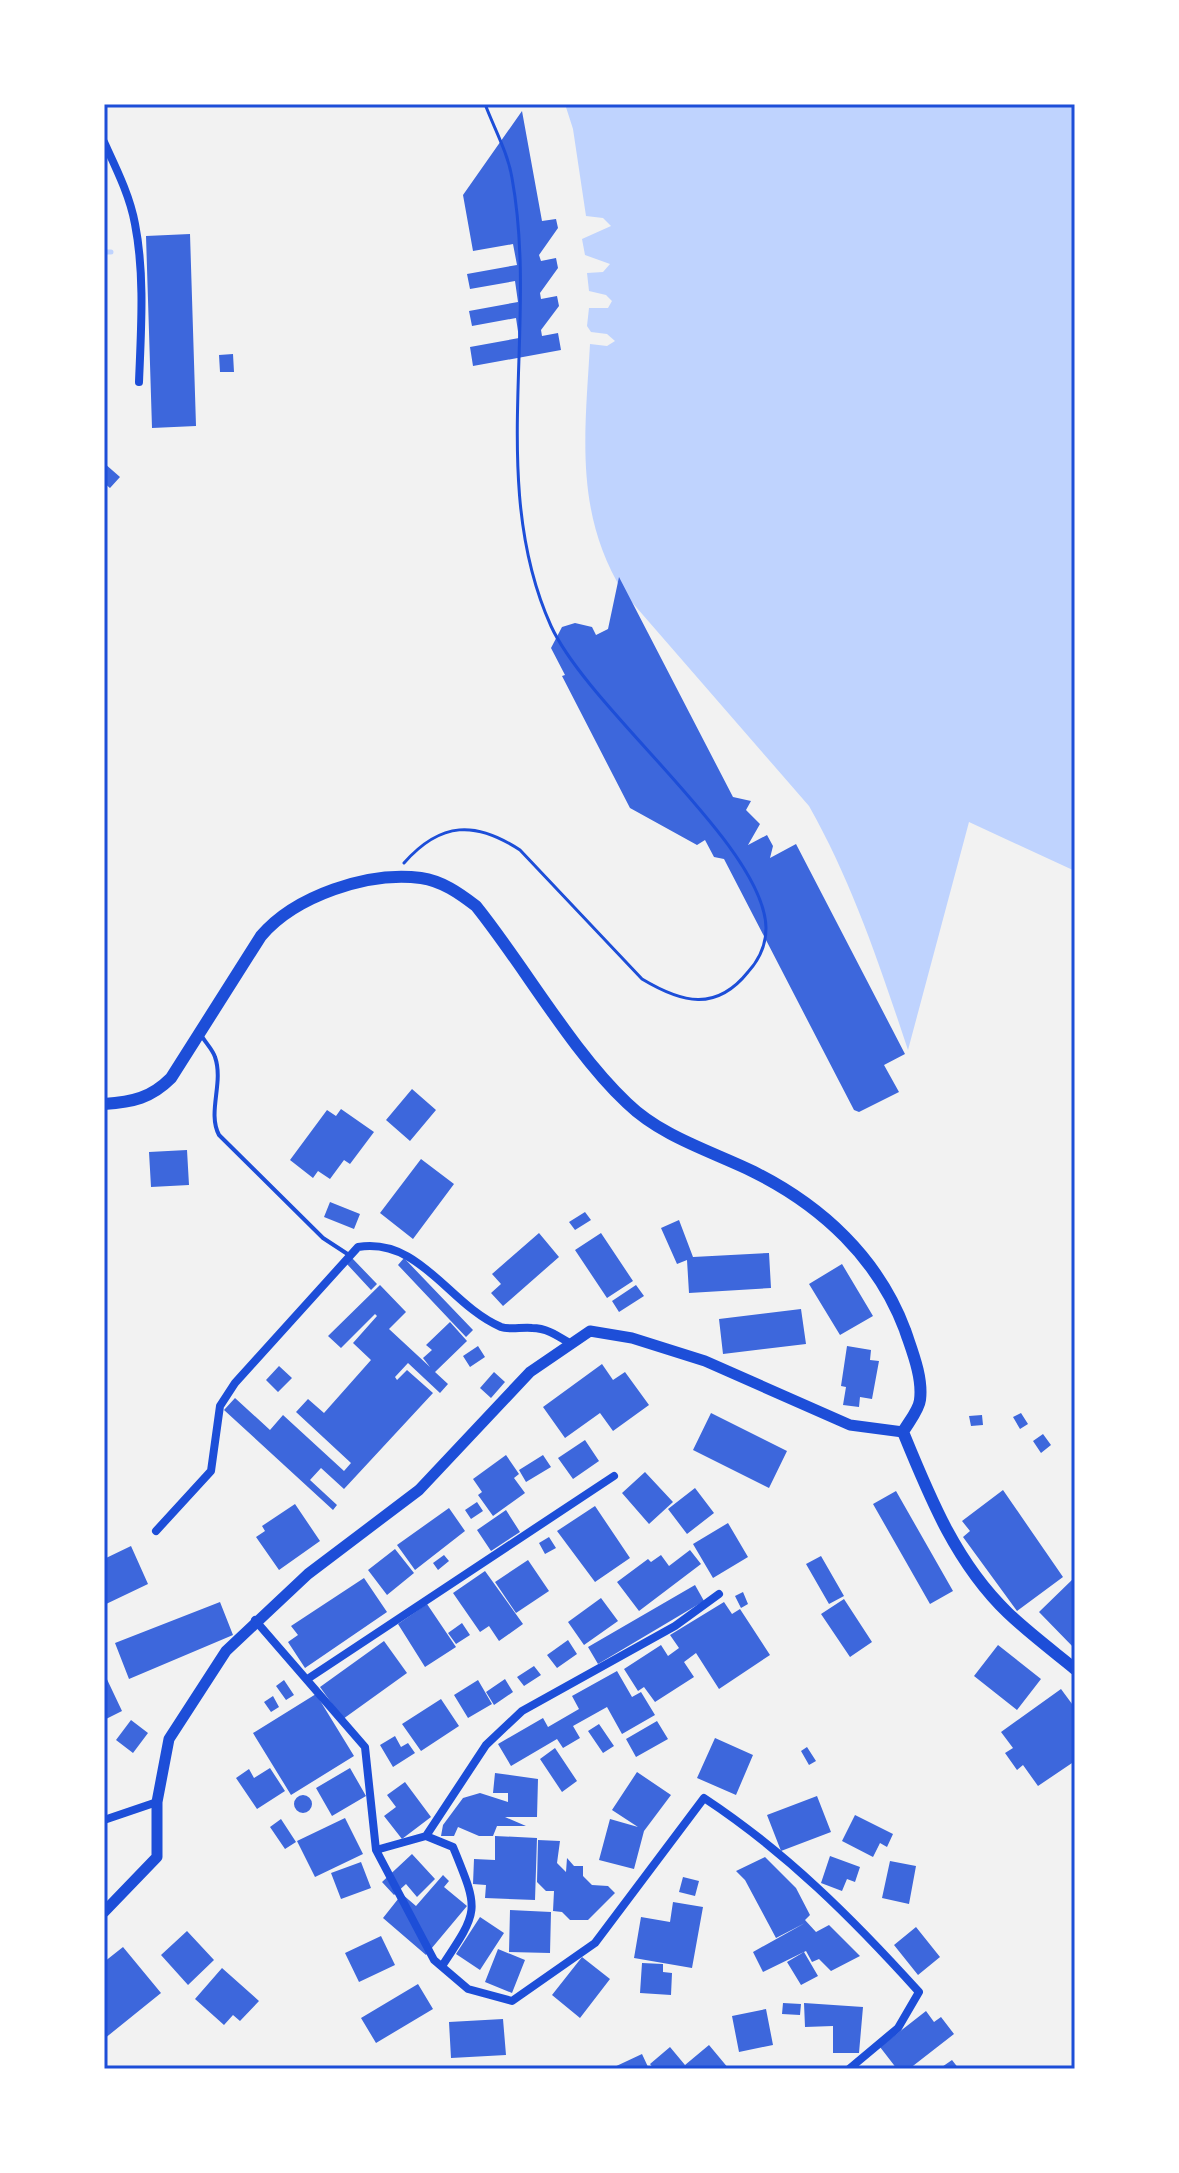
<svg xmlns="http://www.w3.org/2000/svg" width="1179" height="2173" font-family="'Fira Sans',sans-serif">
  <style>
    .water { fill: #bfd3fe }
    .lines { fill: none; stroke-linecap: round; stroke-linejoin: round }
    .stream { stroke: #bfd3fe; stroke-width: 5 }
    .building { fill: #3d67dc }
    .path { stroke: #1d4ed8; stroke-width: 3 }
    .service { stroke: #1d4ed8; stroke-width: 4 }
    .minor { stroke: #1d4ed8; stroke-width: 8 }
    .tertiary { stroke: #1d4ed8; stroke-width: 11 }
    .secondary { stroke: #1d4ed8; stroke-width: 12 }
    .neatline { fill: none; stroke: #1d4ed8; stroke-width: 3 }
  </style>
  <rect width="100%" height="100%" fill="#f2f2f2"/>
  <!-- water -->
  <path class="water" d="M565 104H1075V871L969 822 908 1050C880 966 853 884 809 806L623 592C574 512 585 434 590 344L607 346 615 341 607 334 591 332 587 326 589 308H608L612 301 606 295 589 291 587 273 603 272 610 264 585 255 582 239 611 226 603 218 586 216 573 129Z"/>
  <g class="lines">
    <!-- stream -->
    <path class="stream" d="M104 252H111"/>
  </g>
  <!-- building -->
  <path class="building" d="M522 111 542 221 556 219 558 228 539 255 541 261 556 258 558 268 540 293 541 299 557 296 559 306 541 330 542 336 558 333 561 350 473 366 470 347 519 338 516 318 472 326 469 311 518 302 515 281 470 289 467 274 517 265 513 244 473 251 463 195Z
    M190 234 196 426 152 428 146 236Z
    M233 354 234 372H220L219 355Z
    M104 463 120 477 110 488 104 483Z
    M619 577 733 797 751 801 746 810 760 824 748 845 767 835 773 846 770 858 796 844 905 1054 884 1065 899 1092 859 1112 854 1110 724 859 714 857 705 840 697 845 630 808 562 676 565 675 551 648 562 627 575 623 592 627 596 635 608 629Z
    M412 1089 436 1110 410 1141 386 1120Z
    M341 1109 374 1132 350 1164 344 1160 330 1179 318 1171 313 1178 290 1160 327 1110 336 1116Z
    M187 1150 189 1185 151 1187 149 1152Z
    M421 1159 454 1184 413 1239 380 1213Z
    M330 1202 360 1214 354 1229 324 1217Z
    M585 1212 591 1220 575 1230 569 1222Z
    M679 1220 693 1257 769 1253 771 1288 689 1293 687 1260 677 1264 661 1228Z
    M539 1233 559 1257 503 1306 491 1293 501 1284 492 1274Z
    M601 1233 633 1281 607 1298 575 1250Z
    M352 1258 377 1284 371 1290 346 1263Z
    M404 1258 473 1330 466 1337 398 1265Z
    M842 1264 873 1316 840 1335 809 1284Z
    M380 1285 406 1312 389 1329 430 1367 423 1358 432 1350 426 1345 450 1322 467 1341 435 1372 448 1384 440 1393 408 1363 395 1377 397 1380 407 1370 433 1393 344 1489 321 1468 310 1480 337 1505 333 1510 224 1410 235 1398 270 1430 283 1415 344 1471 351 1463 296 1412 308 1399 324 1413 371 1360 353 1343 377 1316 375 1314 341 1348 328 1336Z
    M636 1285 644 1296 619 1312 612 1301Z
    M801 1309 806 1344 723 1354 719 1319Z
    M478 1346 485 1357 470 1367 463 1356Z
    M847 1346 871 1350 870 1360 879 1361 872 1399 860 1397 859 1407 843 1405 846 1387 841 1386Z
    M602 1364 613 1380 625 1372 649 1405 613 1431 600 1413 565 1438 543 1407Z
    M279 1366 292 1378 278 1392 266 1380Z
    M494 1372 505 1382 491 1398 480 1388Z
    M711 1413 787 1451 769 1488 693 1450Z
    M1021 1413 1028 1424 1020 1429 1013 1417Z
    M982 1415 983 1425 971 1426 969 1416Z
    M1043 1434 1051 1445 1041 1453 1033 1441Z
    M585 1440 599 1461 573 1479 558 1458Z
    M506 1455 519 1474 514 1478 525 1493 493 1516 478 1495 482 1492 473 1479Z
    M543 1455 551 1467 526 1482 519 1470Z
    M645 1472 673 1502 649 1524 622 1493Z
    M695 1488 714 1513 687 1534 668 1509Z
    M1003 1490 1063 1577 1017 1611 963 1537 970 1531 962 1521Z
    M896 1491 953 1591 930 1604 873 1504Z
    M477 1502 483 1511 471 1519 465 1510Z
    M295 1504 320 1541 279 1570 256 1537 265 1531 262 1526Z
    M595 1506 630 1558 595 1582 557 1531Z
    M449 1508 465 1531 415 1570 397 1545Z
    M506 1510 520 1532 491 1551 477 1530Z
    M728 1523 748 1557 713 1578 693 1544Z
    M549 1537 556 1548 545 1554 539 1543Z
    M131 1546 148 1584 104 1605V1559Z
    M395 1549 414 1573 387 1595 368 1570Z
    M690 1550 701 1564 639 1611 617 1582 648 1559 651 1562 661 1555 669 1566Z
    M444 1555 449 1561 438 1570 433 1563Z
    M821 1556 844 1596 829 1604 806 1564Z
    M528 1560 549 1591 516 1613 495 1582Z
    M485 1571 523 1624 499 1641 489 1626 480 1632 453 1593Z
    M1075 1577V1649L1039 1612Z
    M364 1578 387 1612 305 1668 288 1642 298 1635 291 1626Z
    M695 1585 704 1601 598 1664 588 1647Z
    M743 1592 748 1604 741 1608 735 1596Z
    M601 1598 618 1621 584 1645 568 1622Z
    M844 1599 872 1642 850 1657 821 1614Z
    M220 1602 233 1635 129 1679 115 1643Z
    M724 1602 732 1614 740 1609 770 1655 719 1689 696 1653 684 1662 694 1677 655 1702 644 1687 638 1691 624 1669 661 1645 668 1656 679 1648 670 1635Z
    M427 1604 456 1647 425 1667 398 1624Z
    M462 1623 470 1635 456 1644 448 1633Z
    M568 1640 577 1654 557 1668 547 1655Z
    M384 1641 407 1673 343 1719 320 1687Z
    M998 1645 1041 1679 1017 1710 974 1676Z
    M534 1666 541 1675 524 1686 517 1677Z
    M617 1671 632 1697 641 1692 655 1715 622 1734 607 1707 573 1726 580 1738 563 1748 557 1739 511 1766 498 1744 543 1718 548 1727 579 1709 572 1696Z
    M104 1673 122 1711 104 1720Z
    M505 1679 513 1692 494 1705 486 1692Z
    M284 1680 294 1695 286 1700 276 1686Z
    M478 1680 492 1704 468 1718 454 1695Z
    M1061 1689 1075 1708V1761L1038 1786 1023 1765 1017 1770 1005 1753 1013 1748 1001 1732Z
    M316 1694 354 1756 291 1795 253 1733Z
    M273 1696 279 1707 271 1712 264 1702Z
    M441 1699 459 1726 421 1751 402 1724Z
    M131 1720 148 1733 133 1753 116 1740Z
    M657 1721 668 1739 636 1757 626 1739Z
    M599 1724 614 1746 603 1753 588 1731Z
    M395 1736 401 1747 408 1743 415 1753 393 1767 380 1745Z
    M715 1738 753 1755 736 1795 697 1778Z
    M807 1747 816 1761 809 1765 801 1751Z
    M555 1748 577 1781 562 1792 540 1759Z
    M270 1768 285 1791 257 1809 236 1778 249 1769 254 1778Z
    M350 1768 366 1796 332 1816 316 1788Z
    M637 1772 671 1795 644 1831 634 1869 599 1860 610 1819 638 1827 612 1810Z
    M495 1773 538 1779 537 1817H505L526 1826H497L493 1836H479L458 1827 454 1836H441L443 1825 463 1798 480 1793 508 1802V1793H493Z
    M405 1782 431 1817 402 1839 384 1816 396 1807 387 1795Z
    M294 1804a9 9 0 1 1 18 0a9 9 0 1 1-18 0Z
    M817 1796 831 1832 781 1851 767 1815Z
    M855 1815 893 1834 887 1847 880 1843 873 1857 842 1841Z
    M345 1818 363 1854 315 1877 297 1841Z
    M281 1819 296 1842 285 1849 270 1827Z
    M495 1836 537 1838 535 1900 485 1898 486 1885 473 1884 474 1859 495 1860Z
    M538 1840 560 1841 557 1863 566 1872 567 1858 574 1866H583V1876L592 1885 608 1886 615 1893 588 1920H570L562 1912 553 1911 554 1891H546L537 1882Z
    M412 1854 435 1879 417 1897 406 1884 394 1895 382 1882Z
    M830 1856 860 1867 855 1882 847 1879 842 1891 821 1883Z
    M765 1857 796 1888 810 1915 805 1920 816 1932 829 1925 860 1956 831 1971 819 1959 812 1962 806 1951 763 1972 753 1952 805 1923 776 1938 745 1880 736 1871Z
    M890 1861 916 1866 909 1904 882 1898Z
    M361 1862 371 1888 341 1899 331 1873Z
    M443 1875 449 1881 444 1887 467 1906 426 1955 383 1918 402 1894 416 1906Z
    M683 1877 699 1881 695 1896 679 1892Z
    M673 1902 703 1907 692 1968 634 1958 641 1917 670 1922Z
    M510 1910 551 1912 550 1953 509 1952Z
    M480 1917 504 1933 480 1970 456 1954Z
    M916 1927 940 1957 918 1975 894 1945Z
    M187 1931 214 1960 188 1985 161 1955Z
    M381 1936 395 1965 359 1982 345 1953Z
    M123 1947 161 1993 104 2039V1962Z
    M498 1949 525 1960 512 1993 485 1982Z
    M804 1952 818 1976 801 1985 787 1962Z
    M582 1957 610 1979 580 2018 552 1995Z
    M642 1963 663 1964V1972L672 1973 671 1995 640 1993Z
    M222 1968 259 2001 240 2021 233 2015 224 2025 195 1999Z
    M418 1984 433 2009 376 2043 361 2018Z
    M783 2003 801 2004 800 2015 782 2014Z
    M804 2003 863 2007 859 2053H833V2026L805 2027Z
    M766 2009 773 2045 739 2052 732 2016Z
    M926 2011 934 2022 941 2017 954 2034 909 2069H897L880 2047Z
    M503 2019 506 2055 451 2058 449 2022Z
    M709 2045 729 2069H654L650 2064 670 2047 685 2065Z
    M642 2054 649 2069H610Z
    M952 2060 959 2069H939Z"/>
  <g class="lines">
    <!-- path -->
    <path class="path" d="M404 863C441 821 476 821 520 850L642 979C682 1003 716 1012 748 972 759 960 766 945 766 928 765 846 590 711 551 626 487 484 539 326 512 178 508 153 494 128 485 104"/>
    <!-- service -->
    <path class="service" d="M201 1035C205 1042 213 1050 215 1057 224 1083 207 1112 219 1135L323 1238 349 1255"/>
    <!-- minor -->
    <path class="minor" d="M104 142C116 168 130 196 135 224 145 275 141 330 139 382
      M156 1531 211 1471 220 1406 235 1383 358 1247C420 1237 449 1305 501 1327 509 1330 522 1327 532 1328 547 1328 558 1336 571 1344
      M255 1620 365 1747 376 1850 434 1960 468 1989 512 2001 595 1943 704 1798C786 1852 853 1919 919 1992L898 2028 849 2069
      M309 1678 614 1476
      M104 1820 157 1802
      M426 1836 453 1847C479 1911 480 1909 442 1966
      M376 1850 426 1836 486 1745 522 1711 675 1626 719 1594"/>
    <!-- tertiary -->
    <path class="tertiary" d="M104 1912 157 1857V1802L169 1739 226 1651 308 1574 419 1490 530 1372 590 1331 632 1338 705 1361 850 1425 903 1432"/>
    <!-- secondary -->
    <path class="secondary" d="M104 1104C133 1102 151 1098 171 1078L261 936C295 896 368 871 421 878 442 881 459 893 476 906 525 967 571 1050 627 1103 662 1137 711 1151 754 1172 822 1206 878 1258 905 1330 912 1351 923 1377 920 1400 919 1410 908 1423 903 1432 930 1498 956 1563 1008 1613 1029 1633 1053 1651 1075 1669"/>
  </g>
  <!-- border -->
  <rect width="1179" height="2173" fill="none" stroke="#ffffff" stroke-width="212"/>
  <rect x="106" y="106" width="967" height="1961" class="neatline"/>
</svg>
